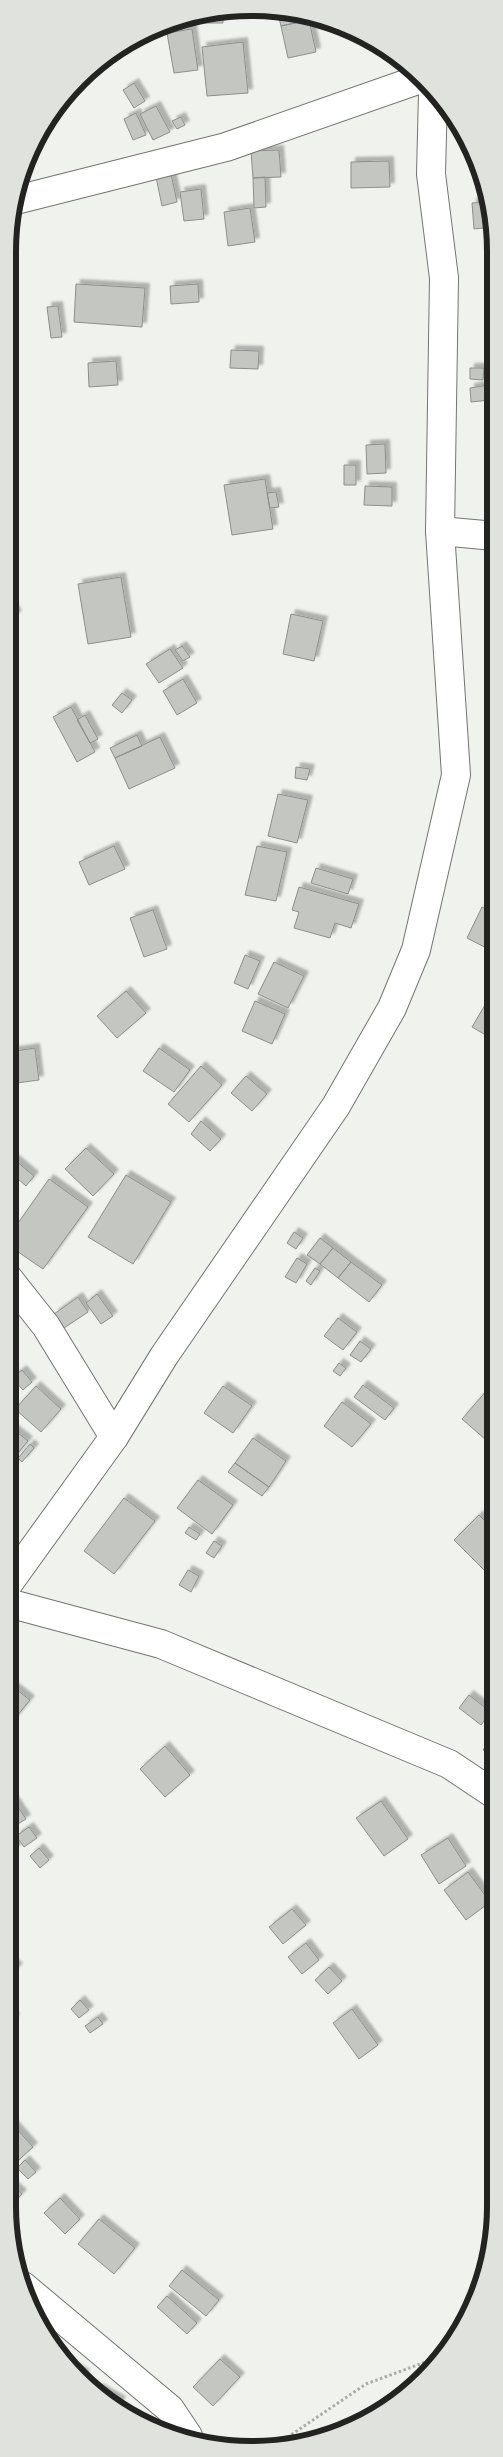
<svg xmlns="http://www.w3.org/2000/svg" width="503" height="2457" font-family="Spectral,serif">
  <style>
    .building { fill: #c3c6c1; stroke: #8c8f8b; filter: url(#shadow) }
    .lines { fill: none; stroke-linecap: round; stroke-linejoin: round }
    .minor-casing { stroke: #737571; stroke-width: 30 }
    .major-casing { stroke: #737571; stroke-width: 30 }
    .path { stroke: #a9aba7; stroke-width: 3; stroke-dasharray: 2.5 2.5; stroke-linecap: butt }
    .minor { stroke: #fff; stroke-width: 28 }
    .major { stroke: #fff; stroke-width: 28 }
    .rim { fill: none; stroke: #232422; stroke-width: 6 }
  </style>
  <defs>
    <filter id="shadow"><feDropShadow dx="4.5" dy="-4.5" stdDeviation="1" flood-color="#0004"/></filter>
  </defs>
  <rect width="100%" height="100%" fill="#eff2ed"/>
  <!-- building -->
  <path class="building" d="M277 10H283L308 17 309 20 281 26Z
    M223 14V23H198V15Z
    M309 20 316 52 288 58 281 26Z
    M192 29 198 70 174 73 167 33Z
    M243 42 248 93 207 96 202 47Z
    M134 83 145 101 134 108 123 90Z
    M156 106 170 132 153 140 140 114Z
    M136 113 146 135 133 140 124 119Z
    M181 117 185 125 177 129 172 121Z
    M279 150 281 177 253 178 251 151Z
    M389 161 390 187 351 188V162Z
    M171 174 177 202 162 206 156 177Z
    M265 177 266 207 254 208 253 178Z
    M201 189 204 219 184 221 180 192Z
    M487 202 493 227 474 229 472 203Z
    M250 208 255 242 228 246 224 212Z
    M76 284 145 288 142 327 74 322Z
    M198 284 199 302 171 304 170 286Z
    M58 306 62 337 51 338 47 307Z
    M231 350 259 351 258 369 230 368Z
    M116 361 118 385 89 387 88 363Z
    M470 368H484L483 380 470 379Z
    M488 385 490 400 471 402 470 388Z
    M385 444 386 473 367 474 366 445Z
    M344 465H356V485H344Z
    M265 479 273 529 232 535 224 485Z
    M365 486 392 487V506L364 505Z
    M276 492 279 507 270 508 267 493Z
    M485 568H495V602H485Z
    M121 577 131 637 88 644 78 584Z
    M9 602 17 615 9 620Z
    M291 614 323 621 314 661 283 654Z
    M182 646 190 657 183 661 175 650Z
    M170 649 183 668 159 683 146 664Z
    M183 679 197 703 177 715 163 691Z
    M122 693 132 700 122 713 112 705Z
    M71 707 95 752 77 762 53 717Z
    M85 715 98 739 90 743 77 720Z
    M137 735 142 746 115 758 110 748Z
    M160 737 175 768 129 789 115 758Z
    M296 767 310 769 307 780 295 778Z
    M278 794 308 800 297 843 268 836Z
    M114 846 125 869 89 885 79 862Z
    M257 846 287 852 276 901 245 895Z
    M316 868 353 879 348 894 311 883Z
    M299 887 359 904 351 928 335 923 330 938 294 928 299 912 292 910Z
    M482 907 494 913V952L467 938Z
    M153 910 167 949 144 957 130 918Z
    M245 955 260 961 248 989 234 983Z
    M274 962 304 976 288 1008 258 994Z
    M126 991 146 1013 117 1038 97 1016Z
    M492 993 494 995V1040L472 1027Z
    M255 1001 285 1014 272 1044 242 1031Z
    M35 1048 39 1080 9 1084V1052Z
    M159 1048 190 1070 174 1092 143 1071Z
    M201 1066 222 1085 189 1122 168 1104Z
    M246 1076 267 1094 252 1111 231 1093Z
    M201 1121 221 1139 210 1151 191 1134Z
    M86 1148 114 1174 93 1196 65 1169Z
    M9 1155 34 1176 26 1186 9 1171Z
    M126 1175 171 1202 133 1264 88 1237Z
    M49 1179 88 1207 43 1269 8 1245 9 1236Z
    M294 1232 303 1238 296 1249 287 1243Z
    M320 1238 333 1248 320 1264 307 1255Z
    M333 1248 351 1262 338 1278 320 1264Z
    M297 1258 307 1264 296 1283 285 1277Z
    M351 1262 382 1285 369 1302 338 1278Z
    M315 1268 320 1271 311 1285 306 1281Z
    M97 1294 113 1316 101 1324 86 1303Z
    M78 1297 88 1312 64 1328 54 1314Z
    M338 1318 357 1332 343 1350 324 1336Z
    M360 1341 371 1349 361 1362 350 1355Z
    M339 1363 346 1368 340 1376 333 1371Z
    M22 1370 32 1382 23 1390 12 1378Z
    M363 1385 394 1408 385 1420 354 1397Z
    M36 1386 61 1409 41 1432 15 1409Z
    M223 1386 252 1406 233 1433 204 1413Z
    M487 1390 494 1396V1447L462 1419Z
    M342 1402 371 1424 352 1447 324 1426Z
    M8 1425 28 1441 8 1465Z
    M253 1438 286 1461 269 1487 235 1463Z
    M30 1444 34 1448 22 1462 18 1458Z
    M12 1462 15 1465 8 1474V1467Z
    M235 1463 269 1487 262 1496 228 1472Z
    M198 1480 233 1505 212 1534 177 1508Z
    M124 1498 155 1521 114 1574 84 1551Z
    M479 1515 494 1530V1580L454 1540Z
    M189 1527 200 1534 196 1540 185 1533Z
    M214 1541 222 1546 214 1558 206 1553Z
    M188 1570 199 1576 191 1592 179 1585Z
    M8 1683 30 1700 8 1727Z
    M469 1695 491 1712 481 1725 459 1708Z
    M494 1733V1757L483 1750Z
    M165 1746 190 1775 165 1797 140 1769Z
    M12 1798 26 1819 8 1830V1801Z
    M381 1801 408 1839 384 1856 356 1818Z
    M29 1827 37 1838 24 1847 16 1836Z
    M8 1835 17 1848 8 1855Z
    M448 1838 466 1866 439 1884 421 1855Z
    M39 1848 49 1860 40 1868 30 1856Z
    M468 1872 490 1902 466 1920 444 1890Z
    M292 1909 306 1925 283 1944 269 1927Z
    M306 1943 319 1960 302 1974 288 1957Z
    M8 1957 18 1968 8 1977Z
    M329 1967 342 1981 328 1994 315 1980Z
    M80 2000 89 2010 79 2018 71 2009Z
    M352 2009 378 2045 359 2059 333 2023Z
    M8 2011 15 2018 8 2026Z
    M98 2017 103 2024 90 2033 85 2026Z
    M8 2119 33 2147 11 2167 8 2163Z
    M25 2160 36 2172 28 2179 17 2168Z
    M8 2181 22 2194 8 2208Z
    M60 2198 80 2219 65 2234 44 2213Z
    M99 2219 135 2248 114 2274 78 2244Z
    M182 2270 219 2300 206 2316 169 2286Z
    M167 2296 197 2323 187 2334 157 2307Z
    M220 2359 240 2377 213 2406 193 2387Z
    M71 2366 85 2374 81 2380 79 2378Z
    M98 2388 121 2401 118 2406 97 2391Z
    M338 2425 342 2430 325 2437Z"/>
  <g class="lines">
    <defs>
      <path id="minor" d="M16 200 226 147 423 78
        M440 531 495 536
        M8 1278 46 1326 114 1437
        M8 1603 161 1644 449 1764 494 1794
        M23 2286 170 2409 188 2436"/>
      <path id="major" d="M8 1584 114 1437 164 1356 336 1106 392 1008 416 950 456 775 440 531 444 278 431 174 433 93"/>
    </defs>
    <!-- minor casing -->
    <use href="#minor" class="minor-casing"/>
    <!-- major casing -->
    <use href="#major" class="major-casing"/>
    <!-- path -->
    <path class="path" d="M279 2443 366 2384 439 2357"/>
    <!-- minor -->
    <use href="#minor" class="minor"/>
    <!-- major -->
    <use href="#major" class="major"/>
  </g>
  <!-- crop -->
  <path d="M0 0H503V2457H0ZM251 16H252A235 235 0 0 1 487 251V2206A235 235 0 0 1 252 2441H251A235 235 0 0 1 16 2206V251A235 235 0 0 1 251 16Z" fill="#dfe2dd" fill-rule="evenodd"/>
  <path class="rim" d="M251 16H252A235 235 0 0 1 487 251V2206A235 235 0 0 1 252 2441H251A235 235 0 0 1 16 2206V251A235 235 0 0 1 251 16Z"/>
</svg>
